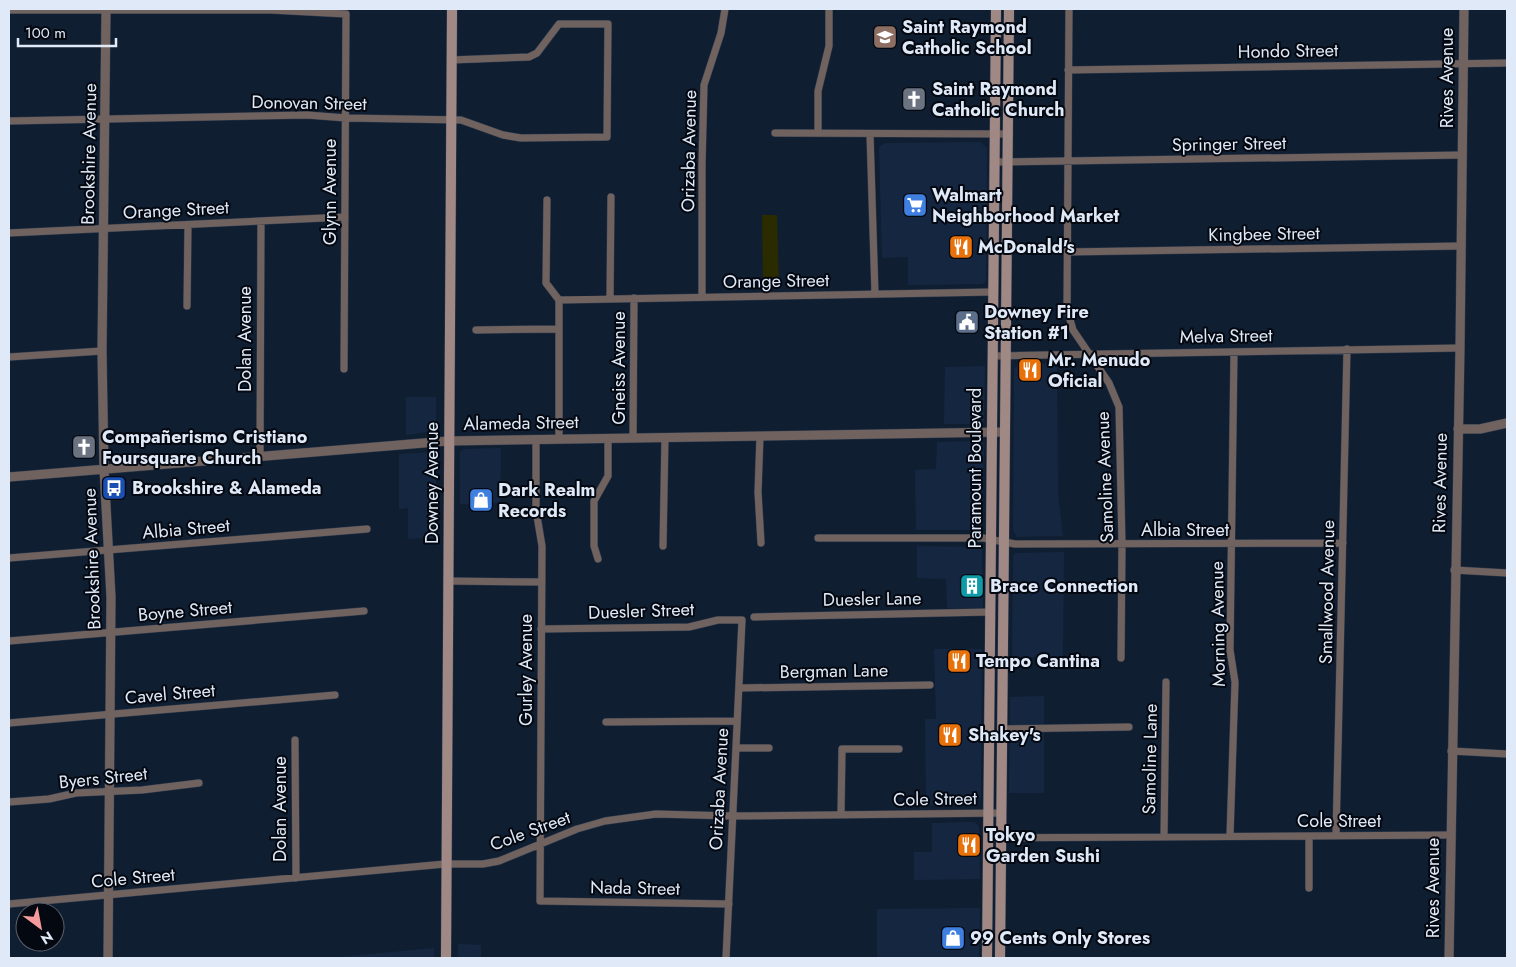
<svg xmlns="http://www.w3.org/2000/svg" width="1516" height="967" font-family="Jost,sans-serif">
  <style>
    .built { fill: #152740 }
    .green { fill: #2b2b00 }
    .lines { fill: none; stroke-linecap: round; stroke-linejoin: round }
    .minor-casing { stroke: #2d3a4d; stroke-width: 8 }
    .tertiary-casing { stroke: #2d3a4d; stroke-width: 10 }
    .secondary-casing { stroke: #2d3a4d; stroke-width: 11 }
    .minor { stroke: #70625f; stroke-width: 7 }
    .tertiary { stroke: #70625f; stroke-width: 9 }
    .secondary { stroke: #a08985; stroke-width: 10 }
    .labels { text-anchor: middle; stroke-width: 4; stroke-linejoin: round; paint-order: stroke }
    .poi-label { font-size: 18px; font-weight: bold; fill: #dfe9f7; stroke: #040810; text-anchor: start }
    .street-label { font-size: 18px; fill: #dfe9f7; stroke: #040810 }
  </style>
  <rect width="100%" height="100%" fill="#101e31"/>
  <!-- built -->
  <path class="built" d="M980 142 987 148 986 281 982 284 908 285V257L882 258 879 147 885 143Z
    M1057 363 1058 494 1063 536 1017 537 1013 531 1014 369 1019 364Z
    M985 366 984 421 980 424H944L945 367Z
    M406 397H436V431L406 435Z
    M980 441 984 445 982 526 975 530H916L915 470 936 469 937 442Z
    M501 448 500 503 460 504V453L463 449Z
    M433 452 436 455V537L408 539V508L399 509V454Z
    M917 546 982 547 983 608H947L946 579 917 578Z
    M1064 552 1063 656 1012 658 1013 557 1015 553Z
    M934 649H982L981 797 974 804 926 805 925 719H936Z
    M1044 696V793H1009L1010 697Z
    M975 822 979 827 980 879 914 880V852H932V823Z
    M980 908 979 958H877V909Z
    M458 944 481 945V958H458Z
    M434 948V958H340V957Z"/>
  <!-- green -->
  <path class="green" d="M762 215H777L779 286H763Z"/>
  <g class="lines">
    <defs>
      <path id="minor" d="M1069 9 1067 309 1073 330 1109 383 1119 407 1122 544 1121 658
        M9 10H271L346 14 344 369
        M1068 70 1507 63
        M9 121 307 115 346 118 461 120 503 135 521 138 607 137 608 24H559L537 53 529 57 451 60
        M775 133 1009 134
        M818 133V91L829 46V9
        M870 134 875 294
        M996 162 1463 155
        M547 200 546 283 559 300V439
        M9 233 345 217
        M1066 252 1461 246
        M702 297V164L704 85 721 33 725 9
        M610 299 611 197
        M559 300 993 292
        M187 306 188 225
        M476 330 559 329
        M992 356 1460 348
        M9 357 102 351
        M760 436 758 492 761 543
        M633 438 634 298
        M536 439V510L542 546 540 901 729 904
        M260 456 261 221
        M818 538H983L1015 544 1343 543
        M663 546 665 437
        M9 558 367 529
        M598 559 594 546V501L608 476V438
        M1454 570 1507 573
        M448 581 542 582
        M754 617 990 612
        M541 629 689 627 718 620H742L726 958
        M9 641 364 611
        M739 688 930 685
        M606 722 737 721
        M9 723 335 695
        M1002 729 1129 727
        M295 740 296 878
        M736 748H769
        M1451 751 1507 754
        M9 802 49 799 76 793 142 790 199 783
        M841 814 842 749H899
        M1230 836 1235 682 1230 650 1234 352
        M1309 836V888
        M1336 836 1347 349
        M1164 837 1166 682
        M989 838 1450 835
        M9 904 445 864H483L499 861 577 829 605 821 656 814 733 816 1002 813"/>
      <path id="tertiary" d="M106 9 102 351 104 469 111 597 108 958
        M1458 429H1480L1507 423
        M9 477 448 441 1005 432
        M1449 958 1460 348 1464 9"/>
      <path id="secondary" d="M446 958 452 9
        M987 958 996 9
        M1000 958 1009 9"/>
    </defs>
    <!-- minor casing -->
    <use href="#minor" class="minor-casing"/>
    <!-- tertiary casing -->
    <use href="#tertiary" class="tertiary-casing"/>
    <!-- secondary casing -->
    <use href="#secondary" class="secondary-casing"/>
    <!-- minor -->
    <use href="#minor" class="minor"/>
    <!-- tertiary -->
    <use href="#tertiary" class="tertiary"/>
    <!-- secondary -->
    <use href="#secondary" class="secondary"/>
  </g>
  <!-- icons -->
  <defs>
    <symbol id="school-square" viewBox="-11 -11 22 22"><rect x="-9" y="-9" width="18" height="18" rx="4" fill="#8d6e63" stroke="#040810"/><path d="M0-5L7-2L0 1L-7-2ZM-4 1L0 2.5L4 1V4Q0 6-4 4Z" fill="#fff"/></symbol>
    <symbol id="church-square" viewBox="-11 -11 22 22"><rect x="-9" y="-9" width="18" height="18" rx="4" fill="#6b7280" stroke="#040810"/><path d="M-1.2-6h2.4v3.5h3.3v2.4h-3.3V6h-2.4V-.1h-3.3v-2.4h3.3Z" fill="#fff"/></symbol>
    <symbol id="supermarket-square" viewBox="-11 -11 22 22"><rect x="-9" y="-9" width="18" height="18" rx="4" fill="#3f7fe0" stroke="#040810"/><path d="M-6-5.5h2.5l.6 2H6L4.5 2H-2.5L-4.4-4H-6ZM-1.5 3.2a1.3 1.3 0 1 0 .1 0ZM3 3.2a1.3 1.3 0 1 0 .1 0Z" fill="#fff"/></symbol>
    <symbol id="restaurant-square" viewBox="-11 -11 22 22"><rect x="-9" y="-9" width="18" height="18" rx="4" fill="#e8710a" stroke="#040810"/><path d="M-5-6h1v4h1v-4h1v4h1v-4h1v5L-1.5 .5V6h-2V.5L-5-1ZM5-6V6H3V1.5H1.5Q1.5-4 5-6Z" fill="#fff"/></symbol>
    <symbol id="civic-square" viewBox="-11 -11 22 22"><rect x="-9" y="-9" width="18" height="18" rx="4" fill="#5c6f8a" stroke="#040810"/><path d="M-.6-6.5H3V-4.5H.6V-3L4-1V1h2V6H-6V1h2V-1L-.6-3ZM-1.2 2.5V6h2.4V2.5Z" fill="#fff"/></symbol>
    <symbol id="bus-square" viewBox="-11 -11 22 22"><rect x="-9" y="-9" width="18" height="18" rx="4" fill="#1a4fb4" stroke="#040810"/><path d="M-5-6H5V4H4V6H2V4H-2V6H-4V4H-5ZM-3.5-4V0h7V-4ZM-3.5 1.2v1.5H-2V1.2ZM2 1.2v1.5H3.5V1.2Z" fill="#fff"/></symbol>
    <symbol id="shop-square" viewBox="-11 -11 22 22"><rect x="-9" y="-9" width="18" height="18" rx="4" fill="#3f7fe0" stroke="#040810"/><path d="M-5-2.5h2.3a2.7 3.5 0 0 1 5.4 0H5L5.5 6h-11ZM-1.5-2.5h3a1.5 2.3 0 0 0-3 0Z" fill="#fff"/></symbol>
    <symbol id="building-square" viewBox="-11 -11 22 22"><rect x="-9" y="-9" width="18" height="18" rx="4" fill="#0f9aa8" stroke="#040810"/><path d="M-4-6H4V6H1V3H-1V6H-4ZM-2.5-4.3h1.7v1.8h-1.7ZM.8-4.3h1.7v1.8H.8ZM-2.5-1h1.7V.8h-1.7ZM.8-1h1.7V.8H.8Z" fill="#fff"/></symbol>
  </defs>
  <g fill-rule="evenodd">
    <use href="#school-square" x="871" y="23" width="28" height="28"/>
    <use href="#church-square" x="900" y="85" width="28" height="28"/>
    <use href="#supermarket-square" x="901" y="191" width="28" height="28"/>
    <use href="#restaurant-square" x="947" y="233" width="28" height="28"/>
    <use href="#civic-square" x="953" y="308" width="28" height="28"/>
    <use href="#restaurant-square" x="1016" y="356" width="28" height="28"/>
    <use href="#church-square" x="70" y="433" width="28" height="28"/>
    <use href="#bus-square" x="100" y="474" width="28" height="28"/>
    <use href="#shop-square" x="467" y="486" width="28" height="28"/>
    <use href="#building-square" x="958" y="572" width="28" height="28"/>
    <use href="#restaurant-square" x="945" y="647" width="28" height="28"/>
    <use href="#restaurant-square" x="936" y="721" width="28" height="28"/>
    <use href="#restaurant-square" x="955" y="831" width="28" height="28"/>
    <use href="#shop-square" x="939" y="924" width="28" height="28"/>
  </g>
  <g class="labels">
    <!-- poi labels -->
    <g class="poi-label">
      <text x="902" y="33">Saint Raymond<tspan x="902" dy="21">Catholic School</tspan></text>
      <text x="932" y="95">Saint Raymond<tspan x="932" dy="21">Catholic Church</tspan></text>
      <text x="932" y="201">Walmart<tspan x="932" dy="21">Neighborhood Market</tspan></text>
      <text x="978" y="253">McDonald's</text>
      <text x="984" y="318">Downey Fire<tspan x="984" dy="21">Station #1</tspan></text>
      <text x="1048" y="366">Mr. Menudo<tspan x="1048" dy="21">Oficial</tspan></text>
      <text x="102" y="443">Compañerismo Cristiano<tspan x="102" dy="21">Foursquare Church</tspan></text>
      <text x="132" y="494">Brookshire &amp; Alameda</text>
      <text x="498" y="496">Dark Realm<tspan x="498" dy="21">Records</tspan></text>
      <text x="990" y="592">Brace Connection</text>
      <text x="976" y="667">Tempo Cantina</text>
      <text x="968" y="741">Shakey's</text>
      <text x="986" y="841">Tokyo<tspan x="986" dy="21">Garden Sushi</tspan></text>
      <text x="970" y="944">99 Cents Only Stores</text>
    </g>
    <!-- street labels -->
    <g class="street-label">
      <text transform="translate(1288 51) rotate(-1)" y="6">Hondo Street</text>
      <text transform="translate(1447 78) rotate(-90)" y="6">Rives Avenue</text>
      <text transform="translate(309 103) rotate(1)" y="6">Donovan Street</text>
      <text transform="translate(1229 144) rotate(-1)" y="6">Springer Street</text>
      <text transform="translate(689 151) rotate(-89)" y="6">Orizaba Avenue</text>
      <text transform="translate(89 154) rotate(-89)" y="6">Brookshire Avenue</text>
      <text transform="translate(330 192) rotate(-90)" y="6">Glynn Avenue</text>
      <text transform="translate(176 210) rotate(-3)" y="6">Orange Street</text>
      <text transform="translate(1264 234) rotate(-1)" y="6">Kingbee Street</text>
      <text transform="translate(776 281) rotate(-1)" y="6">Orange Street</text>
      <text transform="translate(1226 336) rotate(-1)" y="6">Melva Street</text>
      <text transform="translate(245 339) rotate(-90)" y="6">Dolan Avenue</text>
      <text transform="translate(619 368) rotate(-90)" y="6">Gneiss Avenue</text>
      <text transform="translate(521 423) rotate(-1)" y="6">Alameda Street</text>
      <text transform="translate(975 468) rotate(-90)" y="6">Paramount Boulevard</text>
      <text transform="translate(1105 477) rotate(-92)" y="6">Samoline Avenue</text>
      <text transform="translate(432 483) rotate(-90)" y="6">Downey Avenue</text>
      <text transform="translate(1440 483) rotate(-89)" y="6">Rives Avenue</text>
      <text transform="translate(186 529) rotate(-5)" y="6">Albia Street</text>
      <text x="1185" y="536">Albia Street</text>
      <text transform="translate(92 559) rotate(-92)" y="6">Brookshire Avenue</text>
      <text transform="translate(1327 592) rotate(-89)" y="6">Smallwood Avenue</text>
      <text transform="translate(872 599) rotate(-1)" y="6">Duesler Lane</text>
      <text transform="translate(185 611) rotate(-5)" y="6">Boyne Street</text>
      <text transform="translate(641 611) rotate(-2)" y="6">Duesler Street</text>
      <text transform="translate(1218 624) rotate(-91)" y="6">Morning Avenue</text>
      <text transform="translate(526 670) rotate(-90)" y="6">Gurley Avenue</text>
      <text transform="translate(834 671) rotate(-1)" y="6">Bergman Lane</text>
      <text transform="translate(170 694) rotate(-5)" y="6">Cavel Street</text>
      <text transform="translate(1150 759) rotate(-89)" y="6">Samoline Lane</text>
      <text transform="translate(103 778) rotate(-6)" y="6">Byers Street</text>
      <text transform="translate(719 789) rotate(-87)" y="6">Orizaba Avenue</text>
      <text transform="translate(935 799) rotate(-1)" y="6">Cole Street</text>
      <text transform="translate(280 809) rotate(-90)" y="6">Dolan Avenue</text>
      <text x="1339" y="827">Cole Street</text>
      <text transform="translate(530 831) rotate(-20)" y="6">Cole Street</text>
      <text transform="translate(133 878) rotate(-5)" y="6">Cole Street</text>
      <text transform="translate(635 888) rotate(1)" y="6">Nada Street</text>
      <text transform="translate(1433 888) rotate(-90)" y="6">Rives Avenue</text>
    </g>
  </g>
  <!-- border -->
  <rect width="1516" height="967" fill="none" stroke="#dfe9f7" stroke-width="20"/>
  <!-- north arrow -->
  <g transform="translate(40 927) rotate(148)"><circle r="24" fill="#040810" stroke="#5c626c"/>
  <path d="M0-4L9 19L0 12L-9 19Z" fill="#f59b9d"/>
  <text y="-8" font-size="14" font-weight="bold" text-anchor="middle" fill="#dfe9f7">N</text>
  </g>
  <!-- scale -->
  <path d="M18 38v8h98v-8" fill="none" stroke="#dfe9f7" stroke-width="2.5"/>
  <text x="25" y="38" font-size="15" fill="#dfe9f7" stroke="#040810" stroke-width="4" paint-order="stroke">100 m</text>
</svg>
